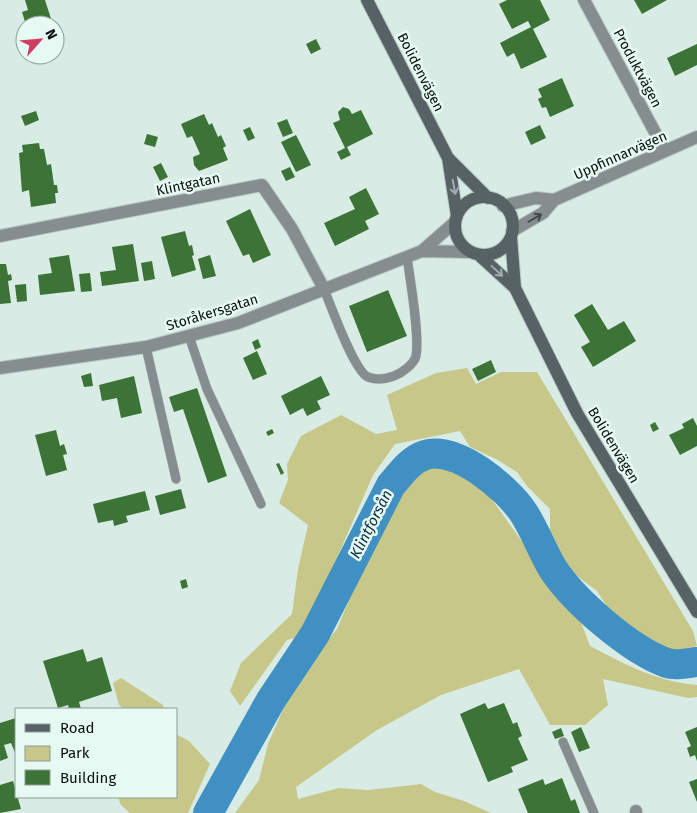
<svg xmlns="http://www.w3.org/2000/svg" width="697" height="813" font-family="'Fira Sans',sans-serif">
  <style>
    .green { fill: #c6c788 }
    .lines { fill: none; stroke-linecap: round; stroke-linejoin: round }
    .river { stroke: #4190c3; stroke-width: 30 }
    .building { fill: #3c7336 }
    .service-casing { stroke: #b8c8c3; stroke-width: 10 }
    .minor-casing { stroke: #b8c8c3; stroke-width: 14 }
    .secondary-casing { stroke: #b8c8c3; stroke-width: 14 }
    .service { stroke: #858d8e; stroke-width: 9 }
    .minor { stroke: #858d8e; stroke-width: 12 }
    .secondary { stroke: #576264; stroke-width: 12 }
    .oneway { stroke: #9eaeac }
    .oneway2 { stroke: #414848 }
    .labels { text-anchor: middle; stroke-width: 5; stroke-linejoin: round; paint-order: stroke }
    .street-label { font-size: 14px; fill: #09100e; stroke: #e6f9f3 }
    .water-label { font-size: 15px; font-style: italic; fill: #0a2d43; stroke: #e6f9f3 }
  </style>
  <rect width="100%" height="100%" fill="#d9ebe5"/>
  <!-- green -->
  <path class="green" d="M467 368 476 384 501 372H537L693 631 697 646 675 651 648 641 639 631 615 619 597 591 565 567 550 543V509L527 486 517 472 496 459 470 447 460 431 395 444 373 475 303 636 287 640 240 706 230 691 241 663 292 614 298 569 308 525 279 503 288 480 287 464 301 436 341 415 376 434 397 430 387 395 436 373Z
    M433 462 460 470 488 494 551 582 578 614 590 646C624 664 658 682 697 685V697L688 698 603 679 608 705 585 725H550L519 669 441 695 377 730 296 787 298 799 339 788 369 790 421 784 435 792 464 801 491 813H235L259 780 268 744 289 696 307 666 337 629 357 581 408 478Z
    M121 678 163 705 164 709H124L119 705 113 683Z
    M176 734 189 741 210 764 188 813H130L121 805 118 797H176Z"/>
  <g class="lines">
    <!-- river -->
    <path class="river" d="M208 813 271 700 315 634 391 485C401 474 410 460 425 455 456 445 507 488 523 512 535 530 542 551 553 569 574 601 630 650 667 663 675 666 688 663 697 662"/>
  </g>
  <!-- building -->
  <path class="building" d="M25 0H45L53 25H26L22 12 28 10Z
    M507 0H540L550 20 533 29 547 57 521 69 514 53 507 57 500 43 531 27 528 21 512 29 499 4Z
    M634 0H667L642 14Z
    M316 39 321 49 311 54 306 44Z
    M697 44V65L675 76 667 58Z
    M562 78 574 106 550 117 546 107 542 108 538 99 542 97 538 89Z
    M343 107 349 109 352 114 361 110 373 134 347 147 351 155 341 160 337 152 345 148 333 123 340 120 338 112Z
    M36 111 39 120 25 126 21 116Z
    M204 114 209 125 212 123 218 137 221 135 226 146 223 148 228 160 199 171 194 165 193 157 200 154 192 136 187 138 181 124Z
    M287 119 293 133 283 137 277 123Z
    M540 125 546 138 531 145 525 132Z
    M250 127 255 138 248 141 243 130Z
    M147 134 158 137 155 147 144 144Z
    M296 135 311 165 296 172 281 142Z
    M39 143 40 149H44L47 165 51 164 54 185H57L58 193H55L56 203 31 207 29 190 22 192 19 153 23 152 22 145Z
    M161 163 168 177 160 181 153 167Z
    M290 167 295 177 286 181 281 171Z
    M366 188 379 214 365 221 369 229 335 246 324 223 355 209 349 197Z
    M250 209 271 255 253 263 249 254 243 256 226 221Z
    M185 231 189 246 192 245 194 255 192 256 196 270 172 277 161 237Z
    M133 244 139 281 102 286 100 272 116 270 112 247Z
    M69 255 75 291 40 295 38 275 52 273 49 258Z
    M210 255 216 276 203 279 198 259Z
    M152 261 155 279 144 281 141 263Z
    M0 264H6L8 275 11 274 12 280 8 281 11 303 0 304Z
    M90 273 92 291 81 292 79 274Z
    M26 284 27 301 17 302 15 285Z
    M388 290 407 336 367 352 349 306Z
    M592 304 608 330 624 321 636 341 593 367 581 347 590 342 574 315Z
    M258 339 261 347 255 350 252 342Z
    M257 351 267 374 253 380 243 358Z
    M491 360 496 372 478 381 472 369Z
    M91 373 93 386 84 387 81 376Z
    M134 376 142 413 121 418 117 398 102 401 99 385Z
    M321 376 330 395 317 401 321 409 307 416 303 408 290 415 281 396Z
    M197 388 227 476 208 483 183 409 174 412 169 397Z
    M693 418 697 426V446L680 455 669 435 684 428 682 424Z
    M655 422 659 429 653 432 650 425Z
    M272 429 274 433 268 436 266 432Z
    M56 430 60 446 64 444 67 454 63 455 67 470 46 476 35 435Z
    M279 463 284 473 281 475 276 464Z
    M181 489 186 508 160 515 155 496Z
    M145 491 150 510 126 516 128 522 114 526 113 520 98 523 93 504Z
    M186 579 188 587 182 589 180 581Z
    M83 649 87 662 102 657 112 691 79 702 81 709H69L68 705 58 708 43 661Z
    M485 703 488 709 504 703 513 724 517 722 522 736 518 738 528 760 511 767 513 772 488 782 460 714Z
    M16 718V755L11 743 4 745 8 758 0 761V723Z
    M581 727 590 748 579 752 571 732Z
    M697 727V761L695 755 690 757 687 748 691 746 685 732Z
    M561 728 564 736 555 739 552 732Z
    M562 778 571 801 575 799 580 813H528L518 789 543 779 545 785Z
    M697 779V802L689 782Z
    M13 781 21 809 0 813V785Z"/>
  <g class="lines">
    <defs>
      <path id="service" d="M324 289C331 306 354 371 368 377 376 380 386 379 394 376 402 373 414 364 416 356 420 336 410 279 407 257
        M189 336 207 389 261 504
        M146 347 176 479
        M563 742 594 813"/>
      <path id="minor" d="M584 0 665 151
        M503 206 536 198 554 200
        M512 231 543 213 554 200 697 137
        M0 236 262 185 292 229 324 289
        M422 251 455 222
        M0 368 146 347 238 323 422 251 469 252
        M636 811V813"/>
      <path id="secondary" d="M367 0 448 158 457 216
        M448 158 488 198
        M455 226a29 29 0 1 1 58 0a29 29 0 1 1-58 0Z
        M511 237 515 288
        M479 255 515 288 577 413 697 612"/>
    </defs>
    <!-- service casing -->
    <use href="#service" class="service-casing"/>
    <!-- minor casing -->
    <use href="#minor" class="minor-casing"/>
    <!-- secondary casing -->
    <use href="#secondary" class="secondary-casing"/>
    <!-- service -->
    <use href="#service" class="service"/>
    <!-- minor -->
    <use href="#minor" class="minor"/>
    <!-- secondary -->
    <use href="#secondary" class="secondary"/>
  </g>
  <!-- one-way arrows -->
  <defs><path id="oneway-shaft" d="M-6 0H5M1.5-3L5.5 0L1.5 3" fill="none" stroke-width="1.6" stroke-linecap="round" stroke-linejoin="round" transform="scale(1.25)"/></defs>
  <g class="oneway">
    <use href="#oneway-shaft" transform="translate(454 187) rotate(79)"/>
    <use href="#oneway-shaft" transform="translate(497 271) rotate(43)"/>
  </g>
  <use class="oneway2" href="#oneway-shaft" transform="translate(535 218) rotate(-30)"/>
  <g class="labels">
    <!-- street labels -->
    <g class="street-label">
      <text transform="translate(638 68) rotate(62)" y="5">Produktvägen</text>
      <text transform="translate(421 72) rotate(63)" y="5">Bolidenvägen</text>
      <text transform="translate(620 155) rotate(-24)" y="5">Uppfinnarvägen</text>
      <text transform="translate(188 184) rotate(-12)" y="5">Klintgatan</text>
      <text transform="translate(212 312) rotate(-17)" y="5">Storåkersgatan</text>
      <text transform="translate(614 445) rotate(59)" y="5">Bolidenvägen</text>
    </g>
    <!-- water labels -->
    <g class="water-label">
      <text transform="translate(371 524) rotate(-63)" y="5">Klintforsån</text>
    </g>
  </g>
  <!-- legend -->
  <rect x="15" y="708" width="162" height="90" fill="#e6f9f3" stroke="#8e9c97"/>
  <rect x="25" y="724" width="25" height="8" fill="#576264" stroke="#8e9c97"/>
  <text x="60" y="733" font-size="15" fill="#09100e">Road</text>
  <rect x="25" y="746" width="25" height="15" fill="#c6c788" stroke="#8e9c97"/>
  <text x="60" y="758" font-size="15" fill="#09100e">Park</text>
  <rect x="25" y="770" width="25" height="15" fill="#3c7336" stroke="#8e9c97"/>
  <text x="60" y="783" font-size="15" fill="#09100e">Building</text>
  <!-- north arrow -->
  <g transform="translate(40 40) rotate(63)"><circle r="24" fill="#e6f9f3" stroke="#8e9c97"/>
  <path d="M0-4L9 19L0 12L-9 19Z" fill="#ce3e60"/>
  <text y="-8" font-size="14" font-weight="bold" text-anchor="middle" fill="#09100e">N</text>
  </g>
</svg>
